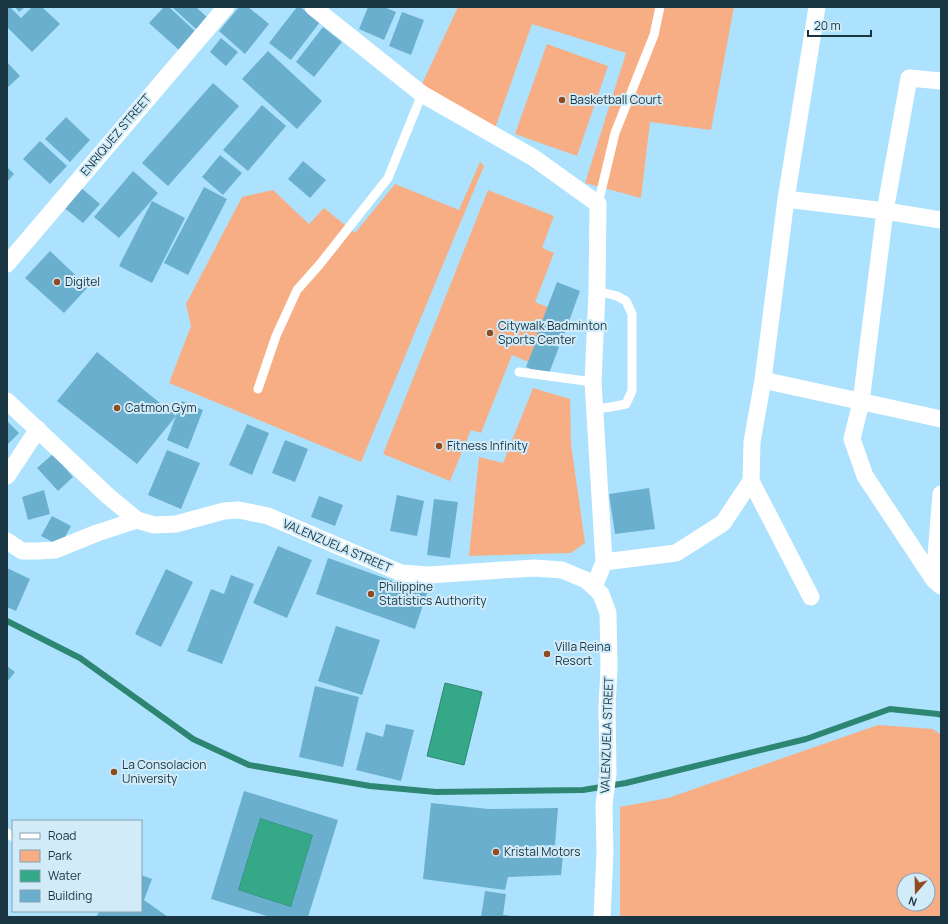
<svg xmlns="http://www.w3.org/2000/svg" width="948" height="924" font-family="Manrope,sans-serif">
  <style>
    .green { fill: #f8ae85; fill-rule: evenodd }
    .water { fill: #35a887; stroke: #2d8672 }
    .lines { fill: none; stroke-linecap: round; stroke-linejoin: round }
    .stream { stroke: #2d8672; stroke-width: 6 }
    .building { fill: #6bafcf; fill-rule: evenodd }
    .lane { stroke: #fff; stroke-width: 9 }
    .street { stroke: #fff; stroke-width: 17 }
    .poi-dot { fill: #904b20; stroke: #d1ebf9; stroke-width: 1.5 }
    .labels { text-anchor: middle; stroke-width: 4; stroke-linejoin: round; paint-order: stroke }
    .poi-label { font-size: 12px; fill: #193542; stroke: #d1ebf9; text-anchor: start }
    .street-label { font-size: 12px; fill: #193542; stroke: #d1ebf9 }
  </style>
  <rect width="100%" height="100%" fill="#ace2fd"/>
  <!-- green -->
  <path class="green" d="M458 7H734L711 130 650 122 641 198 585 183 626 53 532 24 494 131 421 86Z
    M547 44 608 66 577 156 515 134Z
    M480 162 484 166 361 462 169 383 191 326 186 304 242 197 273 190 309 224 324 208 355 233 395 184 459 210Z
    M488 190 554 216 542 248 554 253 535 302 557 311 536 365 512 355 481 433 471 430 450 481 383 454Z
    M533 388 570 399 571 444 585 543 571 553 469 556 479 457 503 463Z
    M878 725 933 729 941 735V917H620V807L668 798ZM904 880H928V904H904Z"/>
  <!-- water -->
  <path class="water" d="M445 683 482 692 464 765 427 756Z
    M260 818 313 835 291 907 238 890Z"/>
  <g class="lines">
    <!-- stream -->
    <path class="stream" d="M7 621 80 658 193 739 249 765 370 786 436 792 583 790 626 783 806 739 890 709 938 714 941 715"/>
  </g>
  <!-- building -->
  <path class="building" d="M7 7H10L21 18 32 7H42L60 24 32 52 7 27Z
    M15 7H25L19 12Z
    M164 7H169L196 32 179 50 149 23Z
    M172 7H196L208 18 197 30Z
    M239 7H248L269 24 245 54 219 31Z
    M297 7H300L320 22 291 60 269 43Z
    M368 7H384L396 12 384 40 359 29Z
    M402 12 424 20 411 55 389 46Z
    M323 27 342 42 314 77 296 62Z
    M221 38 238 52 226 66 210 52Z
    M268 51 322 101 297 129 242 79Z
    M7 62 20 76 7 88Z
    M213 83 239 106 168 186 142 163Z
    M262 105 286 126 248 171 223 150Z
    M66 117 90 140 70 162 45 139Z
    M40 141 67 166 50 184 23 159Z
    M220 155 242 173 223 195 202 177Z
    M303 161 326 180 310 198 288 179Z
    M7 167 14 174 7 182Z
    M133 171 158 193 119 238 94 217Z
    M79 186 100 204 83 223 62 206Z
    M204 187 227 199 188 275 164 263Z
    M152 201 185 218 152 283 119 266Z
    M50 251 88 287 64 313 25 278Z
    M557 282 580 291 560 346 536 337Z
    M537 339 559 347 548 376 526 367Z
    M97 352 176 416 182 401 203 410 188 449 167 440 176 416 137 464 57 401Z
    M7 421 19 433 7 445Z
    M247 424 269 433 252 475 229 465Z
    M285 440 308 449 295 482 272 473Z
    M167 450 200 463 181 509 148 495Z
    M53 454 73 477 58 491 37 468Z
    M649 488 655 529 615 534 609 494Z
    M44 490 50 514 28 520 22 497Z
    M397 495 424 501 417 536 390 531Z
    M319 496 343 505 335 526 311 517Z
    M434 499 458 502 450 558 427 555Z
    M52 516 71 526 60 546 41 536Z
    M278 546 312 560 287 618 253 603Z
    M328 558 427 593 415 629 316 594Z
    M7 568 30 579 16 611 7 607Z
    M166 569 193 582 161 647 135 634Z
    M231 575 254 584 222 664 187 651 211 589 224 594Z
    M336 626 380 640 362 695 318 681Z
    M7 666 15 672 7 682Z
    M315 686 359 697 343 767 299 757Z
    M386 724 414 730 401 781 356 770 366 732 383 737Z
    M244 791 338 820 308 917H270L211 899ZM260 818 313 835 291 907 238 890Z
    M431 803 488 809 558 808 555 845 510 847 509 858 563 856 561 875 508 877 505 890 423 879Z
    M141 875 152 879 144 900 168 917H96L100 911H141Z
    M485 891 506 894 503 915 512 916V917H481Z"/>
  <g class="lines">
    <!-- lane -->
    <path class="lane" d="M598 204 615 133 654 35 660 7
      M519 372 593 382
      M258 389 276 336 297 290 320 264 388 178 422 94
      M595 409 611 407 626 404 632 391V314L626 301 617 296 597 291
      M7 833 13 837"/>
    <!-- street -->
    <path class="street" d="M313 7 422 94 534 158 598 204 597 291 593 382 604 562
      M941 81 909 78 885 211 861 402 852 439 865 476 934 580 941 586
      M786 199 885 211 941 220
      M7 264 226 7
      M763 380 941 419
      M7 401 108 496 137 520 154 525 176 524 224 511 239 510 268 516 401 573 429 575 534 568 562 570 586 580 594 587 601 594 608 613 609 666 607 709 608 773 604 805 605 853 602 917
      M7 476 38 429
      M751 481 811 597
      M7 541 22 551H38L55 550 97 533 137 520
      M934 580 941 494
      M594 587 604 562 676 553 723 523 751 481 752 442 763 380 786 199 817 7"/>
  </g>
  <!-- markers -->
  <g class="poi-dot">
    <circle cx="562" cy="100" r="4"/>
    <circle cx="57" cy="282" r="4"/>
    <circle cx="490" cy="333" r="4"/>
    <circle cx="117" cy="408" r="4"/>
    <circle cx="439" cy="446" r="4"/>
    <circle cx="371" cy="594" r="4"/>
    <circle cx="547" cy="654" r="4"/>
    <circle cx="114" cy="772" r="4"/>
    <circle cx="496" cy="852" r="4"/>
  </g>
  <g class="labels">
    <!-- poi labels -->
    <g class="poi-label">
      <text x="570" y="104">Basketball Court</text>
      <text x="65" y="286">Digitel</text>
      <text x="498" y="330">Citywalk Badminton<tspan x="498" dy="14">Sports Center</tspan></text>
      <text x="125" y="412">Catmon Gym</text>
      <text x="447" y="450">Fitness Infinity</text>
      <text x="379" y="591">Philippine<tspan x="379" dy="14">Statistics Authority</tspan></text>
      <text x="555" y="651">Villa Reina<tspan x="555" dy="14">Resort</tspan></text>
      <text x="122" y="769">La Consolacion<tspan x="122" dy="14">University</tspan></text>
      <text x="504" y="856">Kristal Motors</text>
    </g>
    <!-- street labels -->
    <g class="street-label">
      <text transform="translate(116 135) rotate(-50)" y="4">ENRIQUEZ STREET</text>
      <text transform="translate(337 546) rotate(23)" y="4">VALENZUELA STREET</text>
      <text transform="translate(607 735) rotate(-88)" y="4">VALENZUELA STREET</text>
    </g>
  </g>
  <!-- border -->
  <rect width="948" height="924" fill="none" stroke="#193542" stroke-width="16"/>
  <!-- legend -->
  <rect x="12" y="820" width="130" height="92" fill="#d1ebf9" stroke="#87a2b0"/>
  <rect x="20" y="833" width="20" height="6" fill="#ffffff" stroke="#87a2b0"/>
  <text x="48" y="840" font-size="12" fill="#193542">Road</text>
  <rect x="20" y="850" width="20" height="12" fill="#f8ae85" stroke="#87a2b0"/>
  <text x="48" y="860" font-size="12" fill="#193542">Park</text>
  <rect x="20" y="870" width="20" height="12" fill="#35a887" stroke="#87a2b0"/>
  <text x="48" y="880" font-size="12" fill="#193542">Water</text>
  <rect x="20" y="890" width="20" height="12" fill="#6bafcf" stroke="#87a2b0"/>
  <text x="48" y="900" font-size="12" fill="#193542">Building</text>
  <!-- north arrow -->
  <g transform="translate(916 892) rotate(200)"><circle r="19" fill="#d1ebf9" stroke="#87a2b0"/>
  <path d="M0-3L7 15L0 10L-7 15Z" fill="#904b20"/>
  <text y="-6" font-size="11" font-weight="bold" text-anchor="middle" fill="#193542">N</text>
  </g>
  <!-- scale -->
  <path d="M808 30v6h63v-6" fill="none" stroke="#193542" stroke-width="2"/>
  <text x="814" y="30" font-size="12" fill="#193542" stroke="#d1ebf9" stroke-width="3" paint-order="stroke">20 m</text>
</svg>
